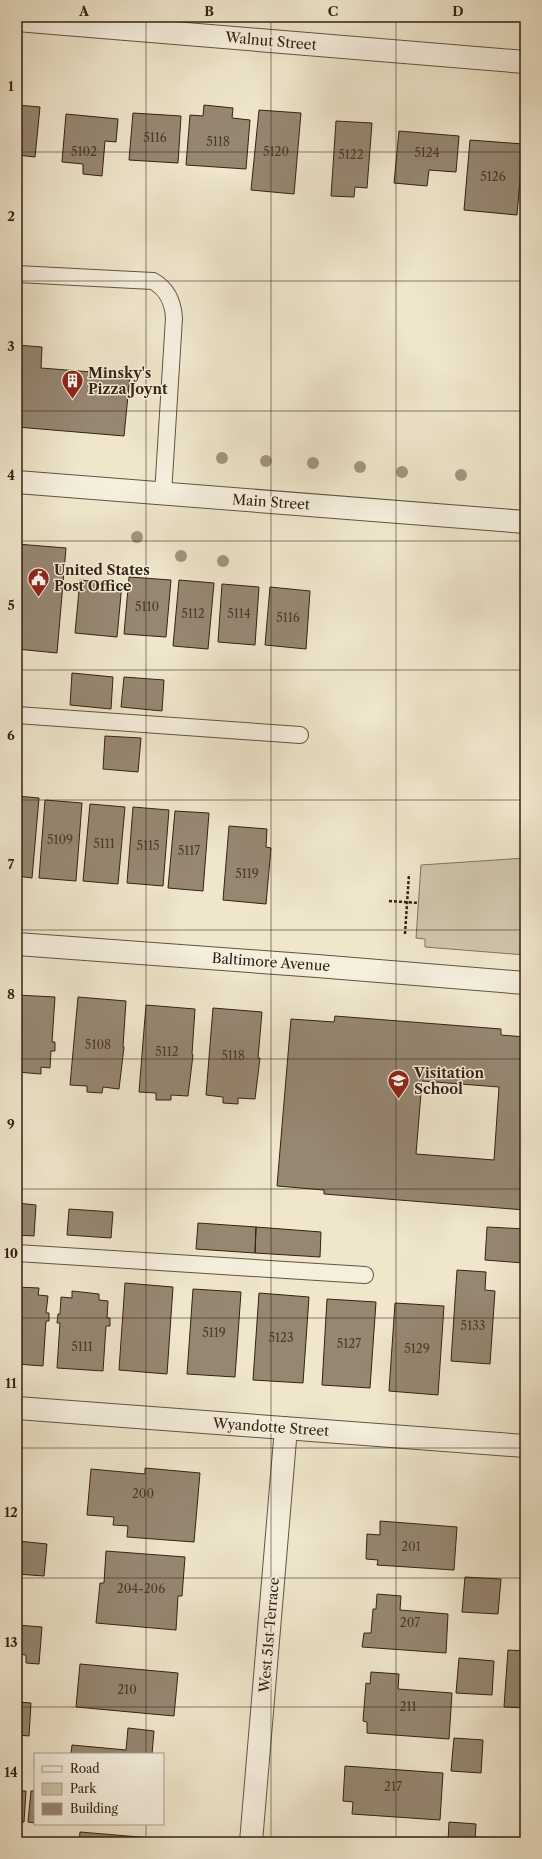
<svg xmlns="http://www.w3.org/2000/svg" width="542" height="1859" font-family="'Libre Caslon Text',serif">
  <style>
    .green { fill: #cfc5ac; stroke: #82735f }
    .building { fill: #968773; stroke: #352112; fill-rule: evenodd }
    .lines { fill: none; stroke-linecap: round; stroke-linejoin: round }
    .service-casing { stroke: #645240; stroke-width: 18 }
    .minor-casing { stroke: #645240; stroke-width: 24 }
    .path { stroke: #352112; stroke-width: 2.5; stroke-dasharray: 3 2; stroke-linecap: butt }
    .service { stroke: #f5efde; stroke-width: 16 }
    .minor { stroke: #f5efde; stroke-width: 22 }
    .tree { fill: #a2957f }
    .grid { fill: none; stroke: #352112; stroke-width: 1; stroke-opacity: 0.55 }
    .labels { text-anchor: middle; stroke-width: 3; stroke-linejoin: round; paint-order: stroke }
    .number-label { font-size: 12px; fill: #4d3a2a }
    .street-label { font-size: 14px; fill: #352112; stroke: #f5efde }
    .poi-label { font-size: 14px; font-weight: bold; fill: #352112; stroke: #f5efde; text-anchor: start }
    .neatline { fill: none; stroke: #352112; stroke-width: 1.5 }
    .grid-label { font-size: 13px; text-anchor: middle; font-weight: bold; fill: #352112 }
  </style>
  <rect width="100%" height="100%" fill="#efe6cc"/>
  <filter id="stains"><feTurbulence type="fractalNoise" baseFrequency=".005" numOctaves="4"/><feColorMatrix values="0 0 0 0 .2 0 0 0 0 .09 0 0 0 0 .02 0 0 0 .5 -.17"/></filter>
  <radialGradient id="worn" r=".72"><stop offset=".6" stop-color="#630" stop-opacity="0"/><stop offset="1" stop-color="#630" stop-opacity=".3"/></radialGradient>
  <!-- green -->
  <path class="green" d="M525 858V955L425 947V939L416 938 421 865Z"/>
  <!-- building -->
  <path class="building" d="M17 105 40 107 35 157 17 155Z
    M204 105 233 108 232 118 250 120 246 169 186 165 190 115 203 116Z
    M259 110 301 113 294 194 251 190Z
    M133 113 181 116 178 163 129 160Z
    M66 114 118 119 116 142 105 141 102 176 83 174V164L62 162Z
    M336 121 372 123 367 188 355 187 354 197 331 196Z
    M399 131 459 136 456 172 429 170 427 186 394 183Z
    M470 140 523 144 517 215 464 210Z
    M17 345 42 347 41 368 130 375 124 436 17 427Z
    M17 544 66 548 57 653 17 649Z
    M129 577 171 580 166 637 124 634Z
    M80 580 122 584 117 637 75 633Z
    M179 580 214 583 208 649 173 646Z
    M222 584 259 587 255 645 218 642Z
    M270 587 310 591 306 649 265 645Z
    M72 673 113 677 111 709 70 705Z
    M124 677 164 680 162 711 121 707Z
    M105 736 141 738 138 772 103 769Z
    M17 796 39 798 32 878 17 876Z
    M45 800 82 803 76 881 39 878Z
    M90 804 125 807 118 884 83 881Z
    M133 807 169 810 163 886 127 883Z
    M175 811 209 813 203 891 168 888Z
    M229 826 267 829 266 847 271 848 266 904 223 900Z
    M17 995 55 997 52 1042H55V1051H51L50 1068 41 1067V1074L17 1072Z
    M78 997 126 1001 123 1047H124L119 1089 103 1087 102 1093 87 1092V1086L70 1085Z
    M146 1005 195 1009 192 1054 193 1055 188 1096 171 1095V1100H156V1093L139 1092Z
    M213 1008 262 1012 258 1058H260L255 1099 238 1098V1104L223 1103V1097L206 1095Z
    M335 1016 501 1029V1035L525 1037V1210L324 1194V1190L277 1186 291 1019 334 1022ZM422 1081 499 1087 494 1160 416 1154Z
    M17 1203 36 1205 34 1236 17 1235Z
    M69 1209 113 1212 111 1238 67 1235Z
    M198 1223 256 1227 255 1253 196 1249Z
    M256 1227 321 1232 320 1257 255 1253Z
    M487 1227 525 1229 524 1263 485 1260Z
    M457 1270 486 1272 485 1290 495 1291 490 1364 451 1361Z
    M125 1283 173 1287 167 1374 119 1370Z
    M17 1287 39 1288 38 1295 48 1296 46 1313H49V1321H46L43 1366 17 1364Z
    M193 1289 241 1292 235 1377 187 1374Z
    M72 1291 99 1294V1300L108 1301 107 1318H110V1326H106L103 1371 57 1368 60 1323H57L58 1314H60L61 1297 72 1298Z
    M259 1293 309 1297 303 1383 253 1380Z
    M327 1299 376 1302 370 1388 322 1385Z
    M395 1303 444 1306 438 1395 389 1391Z
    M145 1468 200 1473 194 1542 127 1537 128 1526 113 1525 114 1517 87 1515 91 1469 145 1474Z
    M380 1521 457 1527 454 1570 377 1565 378 1560 366 1559 367 1534 380 1535Z
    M18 1541 47 1544 44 1576 17 1574Z
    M106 1551 185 1557 182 1596H178L176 1630 96 1623 100 1583H104Z
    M465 1577 501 1579 498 1614 462 1612Z
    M377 1594 401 1596 400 1610 448 1614 446 1653 362 1647 364 1633H371L373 1609H376Z
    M17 1625 42 1627 39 1664 26 1663V1655L17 1654Z
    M508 1650 525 1651V1708L504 1707Z
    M459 1658 494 1661 492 1695 456 1693Z
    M80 1664 178 1673 174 1716 76 1707Z
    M371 1672 399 1674 398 1689 452 1693 449 1739 367 1733V1722L363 1721 366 1683 370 1684Z
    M17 1702 31 1703 29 1736 17 1735Z
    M128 1728 154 1731 152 1754H71L72 1745 126 1750Z
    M454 1738 483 1740 481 1773 451 1771Z
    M345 1766 443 1773 440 1820 352 1814 353 1802 343 1801Z
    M17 1791H26L24 1822H17Z
    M31 1791H35V1823L28 1822Z
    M449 1822 476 1824 475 1842H448Z
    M80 1832 163 1839V1842H79Z"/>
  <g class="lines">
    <defs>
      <path id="service" d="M17 274 153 281C167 289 173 301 174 318L163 494
        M17 715 300 735
        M17 1253 365 1275"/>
      <path id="minor" d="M17 20 525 62
        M17 482 525 522
        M17 944 317 966 525 983
        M17 1408 525 1446
        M251 1842 286 1428"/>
    </defs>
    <!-- service casing -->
    <use href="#service" class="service-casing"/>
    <!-- minor casing -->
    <use href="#minor" class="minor-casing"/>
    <!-- path -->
    <path class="path" d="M389 901 419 903
      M405 934 409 874"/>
    <!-- service -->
    <use href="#service" class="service"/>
    <!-- minor -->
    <use href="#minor" class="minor"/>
  </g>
  <!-- trees -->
  <g class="tree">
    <circle cx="222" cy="458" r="6"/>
    <circle cx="266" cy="461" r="6"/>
    <circle cx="313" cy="463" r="6"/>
    <circle cx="360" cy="467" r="6"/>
    <circle cx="402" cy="472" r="6"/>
    <circle cx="461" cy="475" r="6"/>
    <circle cx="137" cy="537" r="6"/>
    <circle cx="181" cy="556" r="6"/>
    <circle cx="223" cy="561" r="6"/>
  </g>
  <!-- grid -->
  <path class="grid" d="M146 17V1754M271 17V1842M396 17V1842M17 152H525M17 281H525M17 411H525M17 541H525M17 670H525M17 800H525M17 930H525M17 1059H525M17 1189H525M17 1318H525M17 1448H525M17 1578H525M17 1707H525M146 1824V1842"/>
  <!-- icons -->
  <defs>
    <symbol id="building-pin" viewBox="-11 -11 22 30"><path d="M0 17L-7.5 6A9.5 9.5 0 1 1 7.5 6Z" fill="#8f2418" stroke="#f5efde"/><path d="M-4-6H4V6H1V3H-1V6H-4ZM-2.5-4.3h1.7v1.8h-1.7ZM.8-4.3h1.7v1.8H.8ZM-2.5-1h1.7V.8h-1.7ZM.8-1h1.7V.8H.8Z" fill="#fff"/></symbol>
    <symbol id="civic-pin" viewBox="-11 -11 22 30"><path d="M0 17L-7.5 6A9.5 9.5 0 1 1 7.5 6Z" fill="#8f2418" stroke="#f5efde"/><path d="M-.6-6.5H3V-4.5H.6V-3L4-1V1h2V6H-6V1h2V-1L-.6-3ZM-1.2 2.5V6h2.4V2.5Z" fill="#fff"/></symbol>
    <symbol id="school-pin" viewBox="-11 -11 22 30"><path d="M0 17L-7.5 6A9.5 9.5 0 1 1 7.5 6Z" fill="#8f2418" stroke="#f5efde"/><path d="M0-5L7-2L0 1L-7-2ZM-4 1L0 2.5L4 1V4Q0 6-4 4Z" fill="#fff"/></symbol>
  </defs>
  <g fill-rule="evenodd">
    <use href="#building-pin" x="60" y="368" width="25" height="34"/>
    <use href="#civic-pin" x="26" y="566" width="25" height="34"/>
    <use href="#school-pin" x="386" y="1068" width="25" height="34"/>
  </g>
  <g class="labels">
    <!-- number labels -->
    <g class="number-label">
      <text x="155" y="142">5116</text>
      <text x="218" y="146">5118</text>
      <text x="84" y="156">5102</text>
      <text x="276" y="156">5120</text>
      <text x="427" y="157">5124</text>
      <text x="351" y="159">5122</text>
      <text x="493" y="181">5126</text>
      <text x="147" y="611">5110</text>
      <text x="193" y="618">5112</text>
      <text x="239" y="618">5114</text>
      <text x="288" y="622">5116</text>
      <text x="60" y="844">5109</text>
      <text x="104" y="848">5111</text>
      <text x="148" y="850">5115</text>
      <text x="189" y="855">5117</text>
      <text x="247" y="878">5119</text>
      <text x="98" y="1049">5108</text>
      <text x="167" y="1056">5112</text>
      <text x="233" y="1060">5118</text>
      <text x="473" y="1330">5133</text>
      <text x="214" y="1337">5119</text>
      <text x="281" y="1342">5123</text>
      <text x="349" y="1348">5127</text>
      <text x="82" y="1351">5111</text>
      <text x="417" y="1353">5129</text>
      <text x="143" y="1498">200</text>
      <text x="411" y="1551">201</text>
      <text x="141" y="1593">204-206</text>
      <text x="410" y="1627">207</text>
      <text x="127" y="1694">210</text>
      <text x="408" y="1711">211</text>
      <text x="393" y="1791">217</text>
    </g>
    <!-- street labels -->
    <g class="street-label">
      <text transform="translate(271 41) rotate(5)" y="5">Walnut Street</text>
      <text transform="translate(271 502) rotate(4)" y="5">Main Street</text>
      <text transform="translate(271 962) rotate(4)" y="5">Baltimore Avenue</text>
      <text transform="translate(271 1427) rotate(4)" y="5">Wyandotte Street</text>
      <text transform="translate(269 1635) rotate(-85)" y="5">West 51st Terrace</text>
    </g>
    <!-- poi labels -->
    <g class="poi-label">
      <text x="88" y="378">Minsky's<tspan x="88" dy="16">Pizza Joynt</tspan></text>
      <text x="54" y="575">United States<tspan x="54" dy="16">Post Office</tspan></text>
      <text x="414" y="1078">Visitation<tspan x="414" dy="16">School</tspan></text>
    </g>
  </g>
  <!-- margin -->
  <rect width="542" height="1859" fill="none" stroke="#efe6cc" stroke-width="44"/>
  <!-- legend -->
  <rect x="34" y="1753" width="130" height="72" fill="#f5efde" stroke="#a89d8c"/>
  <rect x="42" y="1766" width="20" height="6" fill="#f5efde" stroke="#a89d8c"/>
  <text x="70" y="1773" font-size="12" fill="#352112">Road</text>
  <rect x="42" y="1783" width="20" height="12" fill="#cfc5ac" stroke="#a89d8c"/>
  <text x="70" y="1793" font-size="12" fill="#352112">Park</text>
  <rect x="42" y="1803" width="20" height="12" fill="#968773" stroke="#a89d8c"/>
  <text x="70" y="1813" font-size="12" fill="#352112">Building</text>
  <rect x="22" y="22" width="498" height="1815" class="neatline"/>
  <g class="grid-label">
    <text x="84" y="16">A</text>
    <text x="209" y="16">B</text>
    <text x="333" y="16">C</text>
    <text x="458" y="16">D</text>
    <text x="11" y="91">1</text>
    <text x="11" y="221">2</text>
    <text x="11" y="351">3</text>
    <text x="11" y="480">4</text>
    <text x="11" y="610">5</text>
    <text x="11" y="740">6</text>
    <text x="11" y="869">7</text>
    <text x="11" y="999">8</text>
    <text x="11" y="1129">9</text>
    <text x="11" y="1258">10</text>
    <text x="11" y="1388">11</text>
    <text x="11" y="1517">12</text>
    <text x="11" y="1647">13</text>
    <text x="11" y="1777">14</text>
  </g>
  <rect width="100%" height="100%" filter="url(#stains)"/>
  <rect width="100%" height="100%" fill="url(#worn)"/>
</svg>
